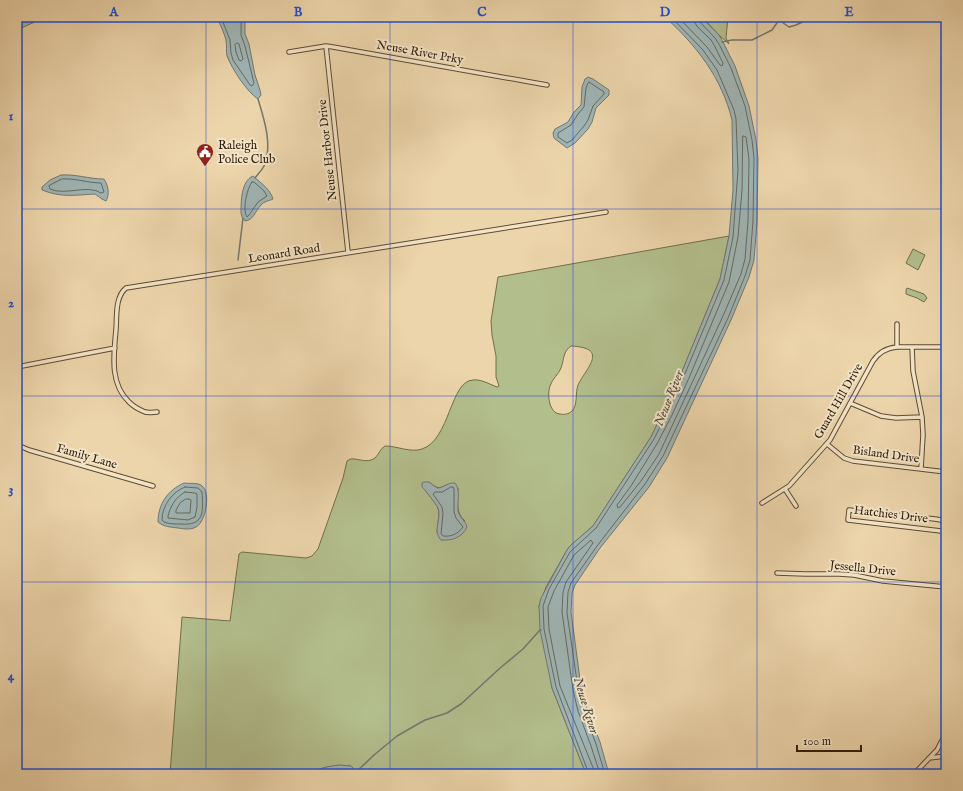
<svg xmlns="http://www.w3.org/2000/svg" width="963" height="791" font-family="'IM FELL English',serif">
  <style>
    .green { fill: #b3be8d; stroke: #716e4c; fill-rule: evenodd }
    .water { fill: #9fb5b5; stroke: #727871 }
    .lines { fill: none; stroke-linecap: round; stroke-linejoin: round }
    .shore { stroke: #676960; stroke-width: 1 }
    .stream { stroke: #727871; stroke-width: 1.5 }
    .minor-casing { stroke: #5e4b32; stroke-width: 5.5 }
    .minor { stroke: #f3e4c8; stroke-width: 3.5 }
    .grid { fill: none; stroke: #1d4ed8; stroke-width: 1; stroke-opacity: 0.55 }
    .labels { text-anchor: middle; stroke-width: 4; stroke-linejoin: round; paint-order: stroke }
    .street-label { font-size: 12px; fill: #2f1d0a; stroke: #f3e4c8 }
    .poi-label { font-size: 12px; fill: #2f1d0a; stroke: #f3e4c8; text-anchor: start }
    .water-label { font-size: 13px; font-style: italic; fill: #514b3d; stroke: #f3e4c8 }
    .neatline { fill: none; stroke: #1d4ed8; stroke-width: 1.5 }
    .grid-label { font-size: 13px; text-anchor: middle; font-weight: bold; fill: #1d4ed8 }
  </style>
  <rect width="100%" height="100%" fill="#edd5ab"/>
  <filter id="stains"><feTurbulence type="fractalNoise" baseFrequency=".005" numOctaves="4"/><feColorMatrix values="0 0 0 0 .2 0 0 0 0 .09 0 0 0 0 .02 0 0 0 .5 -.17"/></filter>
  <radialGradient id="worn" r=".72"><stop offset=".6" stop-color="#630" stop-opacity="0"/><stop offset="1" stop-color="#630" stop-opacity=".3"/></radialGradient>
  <!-- green -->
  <path class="green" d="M702 17H728L726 38 729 44 719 35Z
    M729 236 720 279 681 374 664 411 651 437 593 526 571 545 567 550 546 587 539 606 552 688 586 774H359L351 766C336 765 323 766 309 774H170L182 617 230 621 239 554 242 552 306 558 312 556 318 549 343 478 347 461 350 459C358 458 367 464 375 458 379 454 380 449 385 446 397 446 411 453 422 449 450 440 450 381 473 380 481 379 489 384 497 387L499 386 496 377V356L492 335 491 321 498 277ZM571 346C610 348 586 368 578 385 575 393 578 405 572 411 569 414 564 415 560 414 549 413 547 395 550 386 552 379 559 374 561 368 564 360 563 351 571 346ZM429 482C435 487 439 490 446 485L458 488C458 500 455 513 465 521L437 533 439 514 438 507 423 487Z
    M913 249 925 255 918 270 906 263Z
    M907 288 924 294 927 298 924 302 917 298 906 294V290Z"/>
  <!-- water -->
  <path class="water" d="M17 17H46L17 30Z
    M217 17H245V34L249 44 255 75 260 90 261 95 258 99C247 92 232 69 227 56 226 51 227 46 226 40 224 32 220 25 217 17Z
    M665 17H701L719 35 723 42 735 66 749 106 756 140 758 158 757 222 754 260 749 277 731 320 667 458 649 487 600 548 575 585 572 593 571 612 581 687 587 708 600 742 609 774H586L552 688 540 630 539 606 541 598 567 550 571 545 593 526 651 437 681 374 720 279 729 236 733 190 732 120C722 78 696 45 665 17Z
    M588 77 593 79 609 90V95L596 108 592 122 588 129 575 143 567 148 554 138 553 133 555 129 568 122 574 112 581 105 582 87 585 79Z
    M61 175C76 174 89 179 104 179 108 185 110 194 106 201L102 199 95 194C75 195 62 198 42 190V187L50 180Z
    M253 176C261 183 270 189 273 199 269 201 264 201 261 205 255 211 254 220 245 221L242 217 241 213C241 202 241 181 253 176Z
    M424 482H429L437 488C444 488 448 482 455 483 461 490 457 502 458 511 459 518 466 521 467 527 462 538 451 541 441 540 432 530 442 519 438 508 436 504 426 491 422 487V483Z
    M184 483C189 484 198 482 202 486 211 492 206 522 196 527 191 530 184 529 178 528 170 527 164 527 158 522 158 504 168 490 184 483Z
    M340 765 351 766 359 774H309C319 768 329 766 340 765Z"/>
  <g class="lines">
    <!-- shore -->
    <path class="shore" d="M221 17 230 40 231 53 233 60 250 85 252 86 254 83 245 46 241 35V17
      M678 17 707 47 720 65 722 66 723 63C719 56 716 47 711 40 705 33 694 27 693 17
      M237 43 239 44 243 59 241 61 239 60 236 52 235 45Z
      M589 82 604 92V94L593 106 588 120 584 126 572 140 567 143 558 137V133L571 125 578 114 584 107 586 88Z
      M743 136 746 137 749 159 748 221 745 259 741 274 723 316 659 454 641 481 620 507 618 508 617 505 631 486 658 442 672 415 689 378 729 282 738 237 742 190Z
      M62 179C75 178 88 183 101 183L104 192 101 193C88 184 65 196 50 189L49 186Z
      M252 182H254L264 191 267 196 258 202 249 215 247 217C242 210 247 188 252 182Z
      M185 487 198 488 202 492C203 512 205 526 180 524 175 524 169 524 164 522L162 520C162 506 172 492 185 487Z
      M451 487H453L454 489V512L456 518 463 527C458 534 451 537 443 536L441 534 443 514 442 507 433 494 435 492H442Z
      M185 492 195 493 197 494V507L195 517 188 520 168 518V516C171 505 175 498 185 492Z
      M186 499H189L191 500 190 513H176V510L180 503Z
      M589 774 556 687 544 629 543 606 549 589 570 552 596 528 654 439 667 413 684 376 724 280 733 237 738 170 736 119 734 110 717 70 703 50 671 17
      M594 774V770L560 686 549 629 548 607 554 591 574 555 591 540 593 543 566 582 563 592 562 612 573 690 578 711 591 746 600 774
      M605 774 596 744 583 709 578 688 567 613 568 592 571 583 597 546 645 484 663 456 728 318 745 276 750 260 753 221 754 158 752 140 745 106 731 68 719 44 715 38 699 21 698 17"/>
    <!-- stream -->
    <path class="stream" d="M722 42 732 40H752L772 30 779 20 789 27 796 25 813 17
      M255 178C258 174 262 170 264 166 273 145 264 119 258 99
      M238 260 243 218
      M354 774 374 755 397 736 425 720 447 713 461 704 499 669 523 649 540 630H541"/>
    <defs>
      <path id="minor" d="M326 46 348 252
        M289 52 326 46 333 47 547 85
        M946 137V136
        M897 324V347
        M912 347 913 371 922 417 923 435 921 469
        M17 367 115 348
        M850 403 881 416 896 418 922 417
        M157 412C154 412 149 413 145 412 140 410 133 406 129 402 109 383 114 354 116 329 117 316 115 297 126 288L606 212
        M17 443 22 447 29 450 153 486
        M827 444 844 458 853 461 946 472
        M785 489 796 506
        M762 503 789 486 830 440 873 361C879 352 886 348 897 347H946
        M946 526 941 520 935 519 849 510 848 520 941 531 946 530
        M777 573 805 574H839L854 575 883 581 946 587
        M929 758 946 756
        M914 774 937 750 946 733"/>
    </defs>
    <!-- minor casing -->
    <use href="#minor" class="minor-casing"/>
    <!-- minor -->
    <use href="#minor" class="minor"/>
  </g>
  <!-- grid -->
  <path class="grid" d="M206 17V774M390 17V774M573 17V774M757 17V774M17 209H946M17 396H946M17 582H946"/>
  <!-- icons -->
  <defs>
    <symbol id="civic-pin" viewBox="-11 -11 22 30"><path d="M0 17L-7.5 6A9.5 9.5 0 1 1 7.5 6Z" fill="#8f2418" stroke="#f3e4c8"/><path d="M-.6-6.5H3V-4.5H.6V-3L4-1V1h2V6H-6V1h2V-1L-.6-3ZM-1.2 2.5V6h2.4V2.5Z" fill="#fff"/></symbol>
  </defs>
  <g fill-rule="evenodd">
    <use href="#civic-pin" x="195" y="142" width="20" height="27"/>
  </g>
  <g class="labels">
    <!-- street labels -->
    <g class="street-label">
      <text transform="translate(420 52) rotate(10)" y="4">Neuse River Prky</text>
      <text transform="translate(327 150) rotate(-96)" y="4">Neuse Harbor Drive</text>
      <text transform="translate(284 253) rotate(-9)" y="4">Leonard Road</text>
      <text transform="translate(838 401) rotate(-60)" y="4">Guard Hill Drive</text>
      <text transform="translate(886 454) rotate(8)" y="4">Bisland Drive</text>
      <text transform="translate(87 456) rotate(16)" y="4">Family Lane</text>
      <text transform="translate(891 514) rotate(7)" y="4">Hatchies Drive</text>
      <text transform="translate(863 568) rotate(6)" y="4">Jessella Drive</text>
    </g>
    <!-- poi labels -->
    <g class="poi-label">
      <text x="218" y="149">Raleigh<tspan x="218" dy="14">Police Club</tspan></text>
    </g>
    <!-- water labels -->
    <g class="water-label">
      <text transform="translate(668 398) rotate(-68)" y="5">Neuse River</text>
      <text transform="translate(587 705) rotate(73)" y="5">Neuse River</text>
    </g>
  </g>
  <!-- margin -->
  <rect width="963" height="791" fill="none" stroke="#edd5ab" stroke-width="44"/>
  <!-- scale -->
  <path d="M797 745v6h64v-6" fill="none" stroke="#2f1d0a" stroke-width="2"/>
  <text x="803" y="745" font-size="12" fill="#2f1d0a" stroke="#f3e4c8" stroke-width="3" paint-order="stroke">100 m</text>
  <rect x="22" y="22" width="919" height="747" class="neatline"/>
  <g class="grid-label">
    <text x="114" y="16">A</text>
    <text x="298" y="16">B</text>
    <text x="482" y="16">C</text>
    <text x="665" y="16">D</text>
    <text x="849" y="16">E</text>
    <text x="11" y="120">1</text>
    <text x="11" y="307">2</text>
    <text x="11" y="493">3</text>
    <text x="11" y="680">4</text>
  </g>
  <rect width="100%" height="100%" filter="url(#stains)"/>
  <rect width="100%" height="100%" fill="url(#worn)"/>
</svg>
